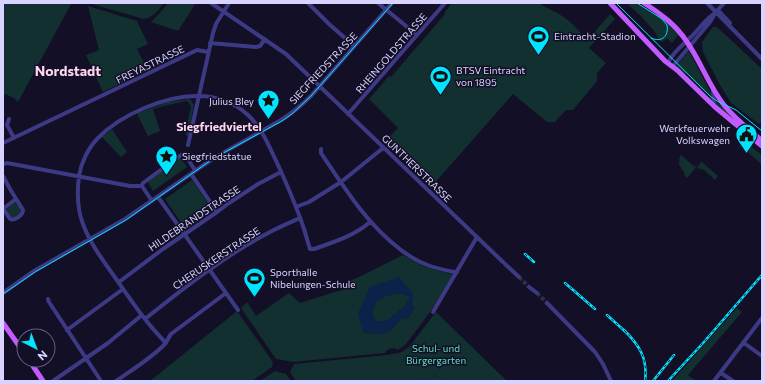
<svg xmlns="http://www.w3.org/2000/svg" width="765" height="384" font-family="Commissioner,sans-serif">
  <style>
    .green { fill: #12302f; fill-rule: evenodd }
    .water { fill: #0c2248; fill-rule: evenodd }
    .lines { fill: none; stroke-linecap: round; stroke-linejoin: round }
    .stream { stroke: #0c2248; stroke-width: 1 }
    .minor-tunnel { stroke: #312d47; stroke-width: 4; stroke-dasharray: 4 2; stroke-linecap: butt }
    .minor { stroke: #3d3a85; stroke-width: 4 }
    .major { stroke: #c25bff; stroke-width: 5 }
    .tram { stroke: #00e5ff; stroke-width: 1 }
    .rail-casing { stroke: #00e5ff; stroke-width: 2.5 }
    .rail { stroke: #130f26; stroke-width: 1; stroke-dasharray: 3; stroke-linecap: butt }
    .labels { text-anchor: middle; stroke-width: 3; stroke-linejoin: round; paint-order: stroke }
    .poi-label { font-size: 10px; fill: #d9d4ff; stroke: #130f26; text-anchor: start }
    .street-label { font-size: 10px; fill: #d9d4ff; stroke: #130f26 }
    .park-label { font-size: 10px; fill: #5fe0c0; stroke: #130f26 }
    .quarter-label { font-size: 12px; font-weight: bold; fill: #ffd6f0; stroke: #130f26 }
    .district-label { font-size: 14px; font-weight: bold; fill: #ffd6f0; stroke: #130f26 }
  </style>
  <rect width="100%" height="100%" fill="#130f26"/>
  <!-- green -->
  <path class="green" d="M3 3 71 4 18 102 15 99 6 94 3 96Z
    M88 3H164C159 10 153 17 144 19Z
    M168 3H196L178 31 151 22 158 15Z
    M452 3H539C546 8 552 10 559 14 571 21 579 30 587 41L610 14 615 19 589 48 606 63 597 73V81L573 110H566L555 122H547L513 94 432 186 385 141 398 128 369 99 389 76 391 77 445 14 444 13Z
    M626 3H636L656 16 657 14 665 20 679 34 672 43 667 38 665 40 661 42C657 38 657 34 654 31 646 21 636 11 626 3Z
    M88 6 137 21 148 44 137 49 148 70 103 92 86 55 99 50Z
    M713 27H717L762 69V121L759 124 731 103 720 85 703 52 702 42 705 38Z
    M689 51 715 101 721 104 736 122 717 106 712 98 711 100 709 99 710 97 686 73 684 75 677 67V65Z
    M190 99 194 105 188 136 185 135 191 106 187 101 168 105 153 109 160 131 148 136 138 116V113L168 102Z
    M112 129 127 152 121 157 102 137Z
    M743 142 745 143V142L762 155V165L741 146 734 153Z
    M681 155 695 167 696 165 697 166 687 178 684 175 685 174 679 164V162L680 161 679 159Z
    M180 157 187 167 153 191 147 181Z
    M701 162H702L718 176 715 180 703 169 702 170 700 168 699 169 697 168Z
    M192 180 213 211 186 230 165 199Z
    M15 202 22 210V213L12 219 5 210Z
    M403 255 422 266 454 275 430 312 406 344 401 348 397 350 395 348C391 348 387 349 385 353L293 362 276 359 241 308 247 302 256 316 289 293 300 303 351 287 349 281 359 277ZM370 287 413 294V304L409 317 400 319C390 335 380 335 363 332Z
    M395 294H401L409 296V300L405 306 388 320 379 322 375 320C370 312 373 309 377 300L388 295Z
    M737 308 742 312 688 375 696 381H672Z
    M237 311 273 362 272 367 252 381H150Z
    M436 312 507 381H296L290 372 294 364 387 355 399 353 403 351 409 347Z
    M275 371 286 374 291 381H260Z"/>
  <!-- water -->
  <path class="water" d="M399 277 413 294V304L415 308 409 317 400 319C390 335 380 335 363 332L358 313 370 287ZM395 294H401L409 296V300L405 306 388 320 380 322 375 320C370 312 373 309 377 301L388 295Z"/>
  <g class="lines">
    <!-- stream -->
    <path class="stream" d="M443 362V361
      M440 369 441 364
      M435 376 440 378 445 381
      M433 377 439 370
      M428 380 432 378
      M419 381 424 379"/>
    <!-- minor-tunnel -->
    <path class="minor-tunnel" d="M519 277 529 287
      M537 293 547 303"/>
    <!-- minor -->
    <path class="minor" d="M211 3 286 54 503 262
      M308 3 329 24 354 46
      M378 3 417 35
      M707 3 762 59
      M718 10 730 23
      M210 43 256 47 260 46 265 39
      M668 63C673 52 683 45 691 37 699 29 705 20 714 14
      M673 66 710 22 716 12 724 3
      M713 90 714 106
      M348 114 445 3
      M9 119 7 125 14 138
      M3 143 195 51 197 50 208 52
      M188 145 213 33 216 24 229 3
      M321 149V153C345 189 367 224 401 250 408 255 416 261 425 264 434 268 445 270 454 272H457
      M185 155 195 170
      M3 164 7 163 130 186
      M191 174 217 212
      M3 176 10 189 23 210C23 215 15 221 10 219L4 210V208L16 199
      M132 186H142
      M142 186V185L143 183 181 155H185
      M142 186 152 201
      M158 197 238 310
      M296 207 309 202 341 182 383 148
      M505 264 519 277
      M119 282 163 249 217 212 229 203 258 184 281 172
      M529 287 537 293
      M3 293 34 271 125 219 214 158 281 120C292 113 302 105 311 96L392 3
      M48 299 49 302 101 381
      M547 303 595 352 603 364 611 381
      M433 312 477 237
      M145 319C185 287 227 254 272 231 281 226 291 222 300 218
      M67 330 123 289
      M166 343C146 323 130 299 114 276 102 259 90 243 83 224 77 209 77 192 79 176 81 163 88 148 98 138 120 115 166 95 199 96 217 96 235 103 248 115 263 129 270 149 279 167 288 187 297 208 304 229 306 235 308 243 310 249H314C334 242 354 236 370 222
      M744 343 762 356
      M721 373 733 381
      M53 381 108 343 142 315
      M116 381C132 370 150 359 164 345 167 342 168 338 171 334L226 293
      M714 381 762 318"/>
    <!-- major -->
    <path class="major" d="M610 3 665 61 677 70 715 107 762 146
      M644 3C661 14 676 25 687 42 701 62 709 86 724 105 735 119 749 129 762 141
      M3 323 24 353
      M29 360 43 381"/>
    <!-- tram -->
    <path class="tram" d="M616 3 711 97 717 101 736 110 762 131
      M637 3 662 19 667 25C669 36 662 43 651 38
      M3 294 35 272 126 220 214 158 282 121 292 114 311 96 393 3"/>
    <defs>
      <path id="rail" d="M525 254 534 262
        M565 283 595 309
        M607 315 628 334
        M624 330C639 345 648 358 645 381
        M653 381 674 355
        M668 381 704 342 762 275"/>
    </defs>
    <!-- rail casing -->
    <use href="#rail" class="rail-casing"/>
    <!-- rail -->
    <use href="#rail" class="rail"/>
  </g>
  <!-- icons -->
  <defs>
    <symbol id="stadium-pin" viewBox="-11 -11 22 30"><path d="M0 17L-7.5 6A9.5 9.5 0 1 1 7.5 6Z" fill="#00e5ff" stroke="#130f26"/><path d="M0-5a6.5 5 0 1 0 0 10a6.5 5 0 1 0 0-10ZM-3.5-1.8h7v3.6h-7Z" fill="#111"/></symbol>
    <symbol id="sight-pin" viewBox="-11 -11 22 30"><path d="M0 17L-7.5 6A9.5 9.5 0 1 1 7.5 6Z" fill="#00e5ff" stroke="#130f26"/><path d="M0-6L1.8-2.2L6-1.7L2.9 1.2L3.7 5.4L0 3.3L-3.7 5.4L-2.9 1.2L-6-1.7L-1.8-2.2Z" fill="#111"/></symbol>
    <symbol id="civic-pin" viewBox="-11 -11 22 30"><path d="M0 17L-7.5 6A9.5 9.5 0 1 1 7.5 6Z" fill="#00e5ff" stroke="#130f26"/><path d="M-.6-6.5H3V-4.5H.6V-3L4-1V1h2V6H-6V1h2V-1L-.6-3ZM-1.2 2.5V6h2.4V2.5Z" fill="#111"/></symbol>
  </defs>
  <g fill-rule="evenodd">
    <use href="#stadium-pin" x="526" y="24" width="25" height="34"/>
    <use href="#stadium-pin" x="428" y="64" width="25" height="34"/>
    <use href="#sight-pin" x="256" y="88" width="25" height="34"/>
    <use href="#civic-pin" x="734" y="122" width="25" height="34"/>
    <use href="#sight-pin" x="154" y="144" width="25" height="34"/>
    <use href="#stadium-pin" x="242" y="266" width="25" height="34"/>
  </g>
  <g class="labels">
    <!-- poi labels -->
    <g class="poi-label">
      <text x="554" y="40">Eintracht-Stadion</text>
      <text x="456" y="74">BTSV Eintracht<tspan x="456" dy="12">von 1895</tspan></text>
      <text x="254" y="105" text-anchor="end">Julius Bley</text>
      <text x="730" y="132" text-anchor="end">Werkfeuerwehr<tspan x="730" dy="12">Volkswagen</tspan></text>
      <text x="182" y="160">Siegfriedstatue</text>
      <text x="270" y="276">Sporthalle<tspan x="270" dy="12">Nibelungen-Schule</tspan></text>
    </g>
    <!-- street labels -->
    <g class="street-label">
      <text transform="translate(391 53) rotate(-49)" y="4">RHEINGOLDSTRASSE</text>
      <text transform="translate(150 64) rotate(-26)" y="4">FREYASTRASSE</text>
      <text transform="translate(323 68) rotate(-47)" y="4">SIEGFRIEDSTRASSE</text>
      <text transform="translate(417 168) rotate(44)" y="4">GUNTHERSTRASSE</text>
      <text transform="translate(194 218) rotate(-34)" y="4">HILDEBRANDSTRASSE</text>
      <text transform="translate(216 258) rotate(-34)" y="4">CHERUSKERSTRASSE</text>
    </g>
    <!-- park labels -->
    <g class="park-label">
      <text x="436" y="352">Schul- und<tspan x="436" dy="12">Bürgergarten</tspan></text>
    </g>
    <!-- quarter labels -->
    <g class="quarter-label">
      <text x="219" y="131">Siegfriedviertel</text>
    </g>
    <!-- district labels -->
    <g class="district-label">
      <text x="68" y="76">Nordstadt</text>
    </g>
  </g>
  <!-- border -->
  <rect width="765" height="384" fill="none" stroke="#d9d4ff" stroke-width="8"/>
  <!-- north arrow -->
  <g transform="translate(36 348) rotate(138)"><circle r="19" fill="#130f26" stroke="#625e7d"/>
  <path d="M0-3L7 15L0 10L-7 15Z" fill="#00e5ff"/>
  <text y="-6" font-size="11" font-weight="bold" text-anchor="middle" fill="#d9d4ff">N</text>
  </g>
</svg>
